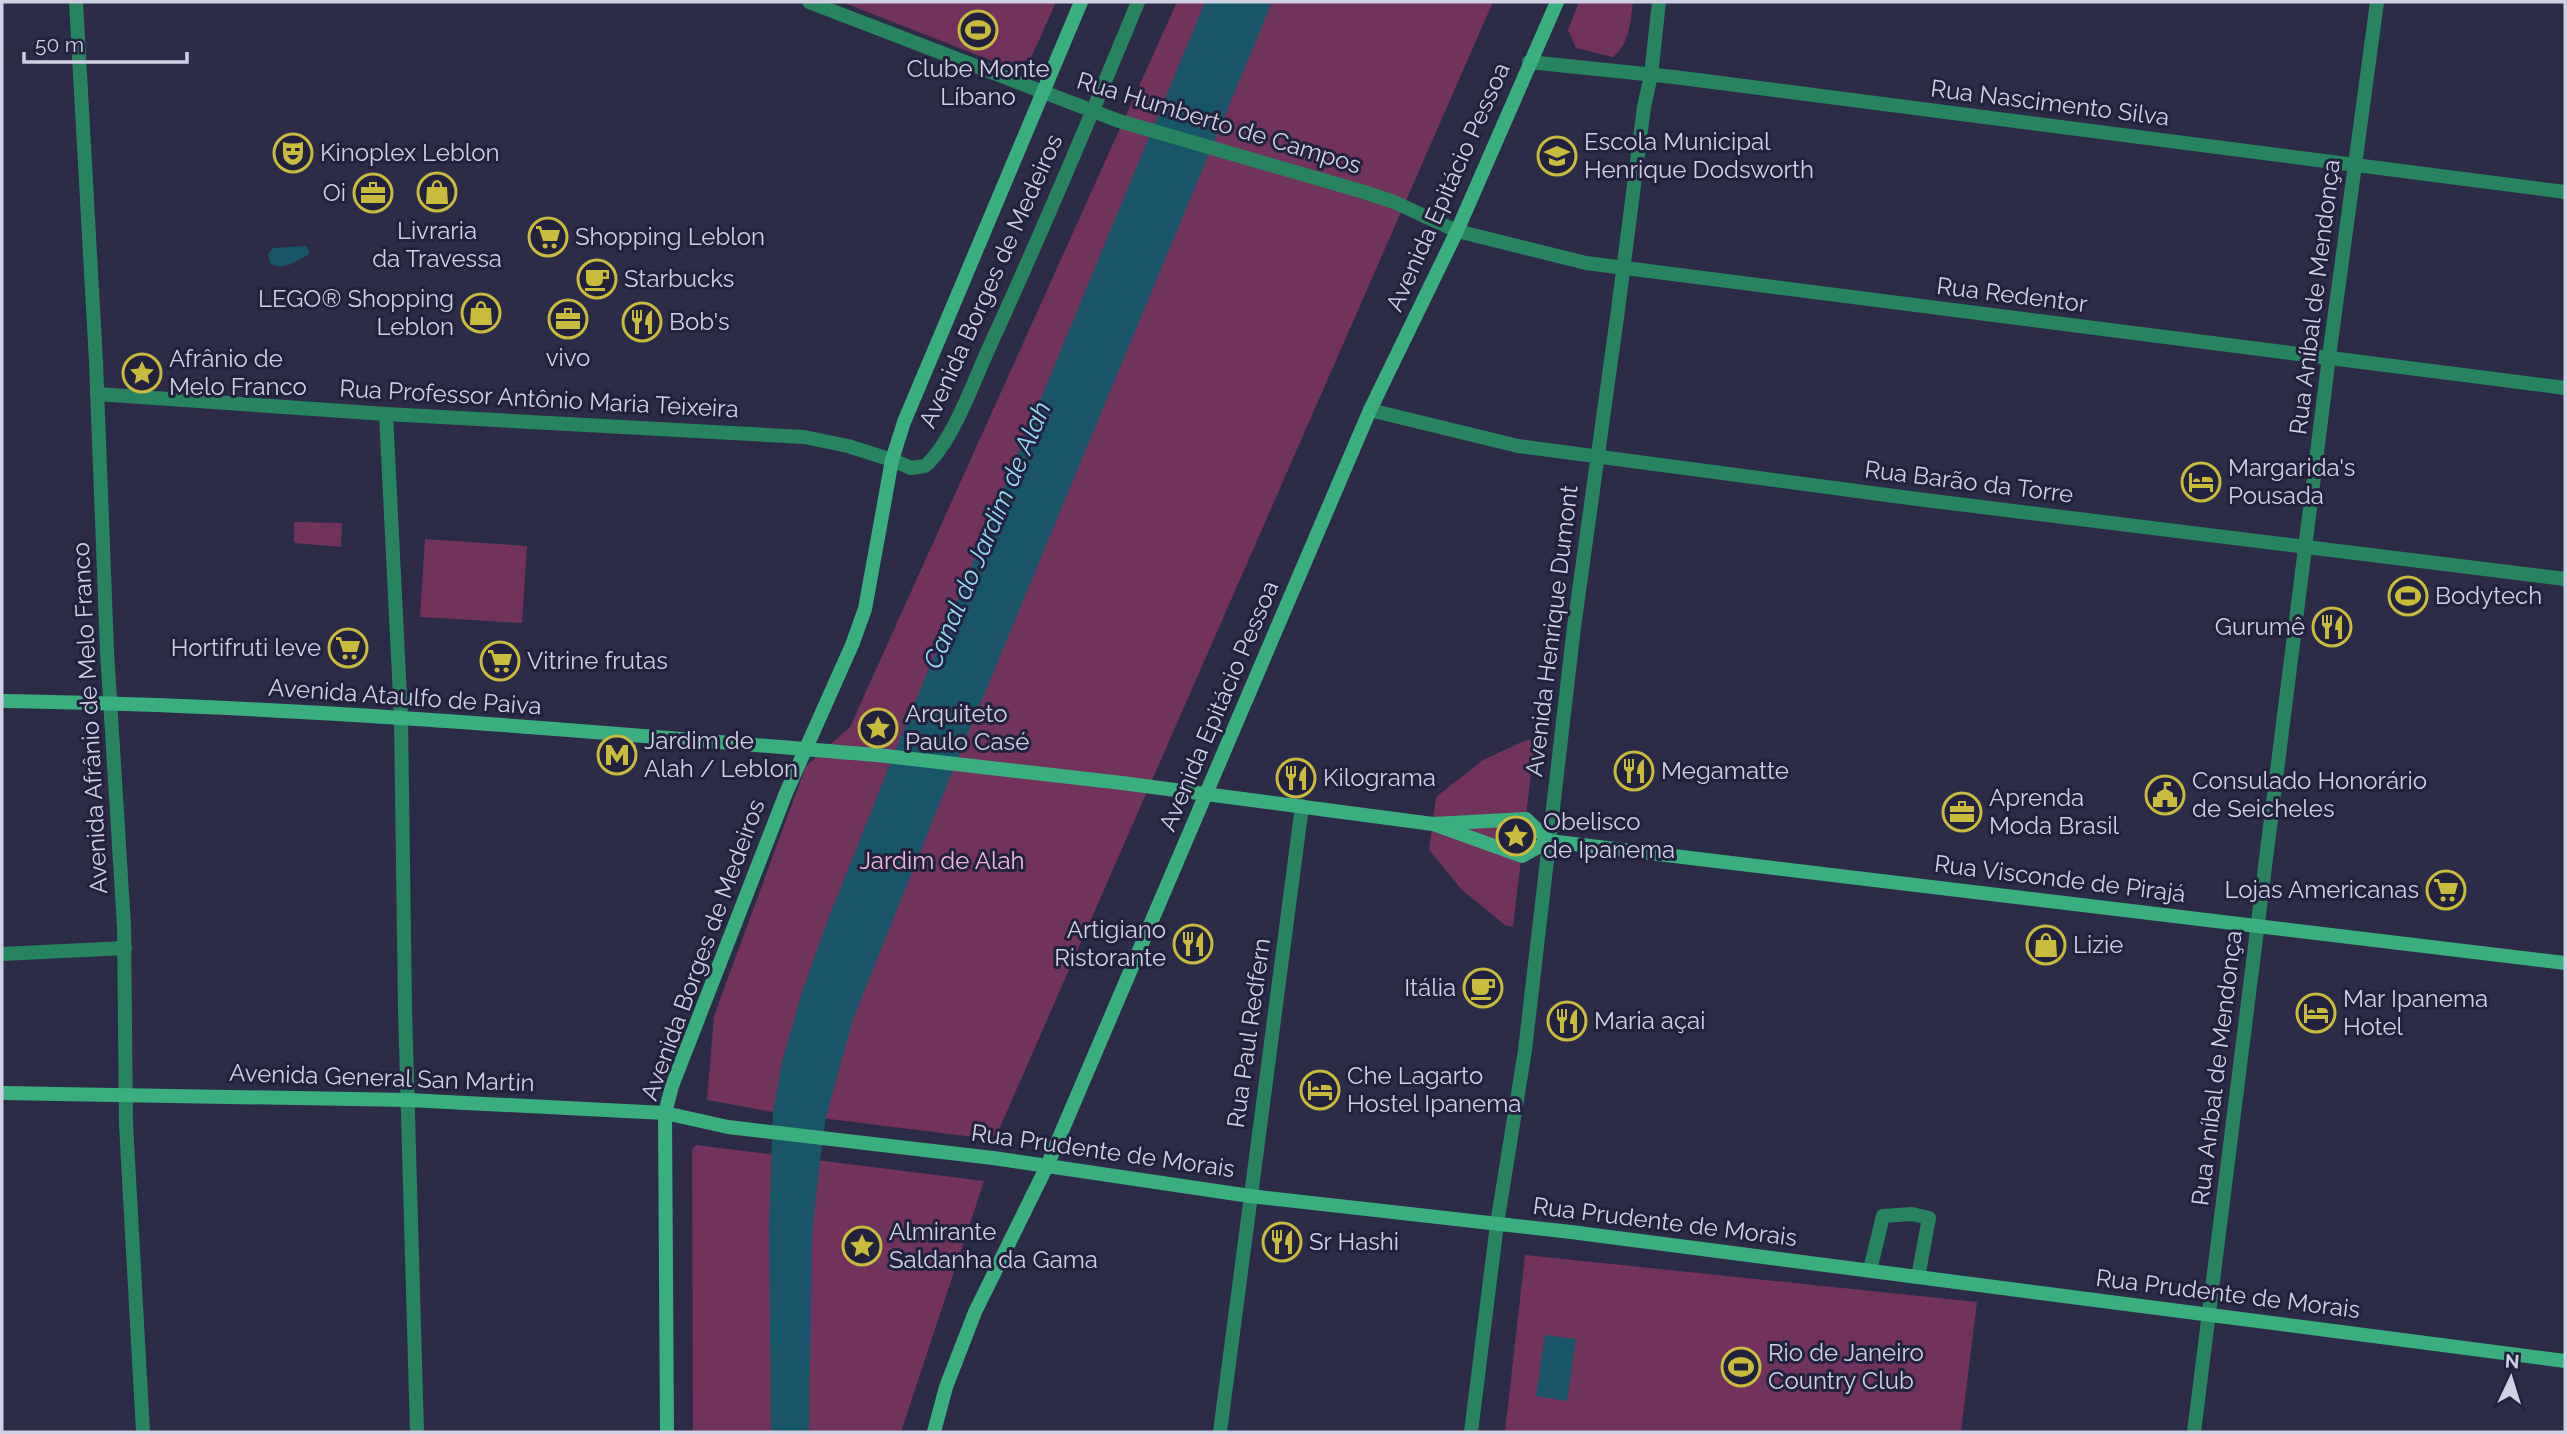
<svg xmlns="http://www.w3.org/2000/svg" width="2567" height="1434" font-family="Raleway,sans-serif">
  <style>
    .green { fill: #71335b }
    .water { fill: #185568 }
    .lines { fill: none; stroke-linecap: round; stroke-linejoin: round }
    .minor { stroke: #288460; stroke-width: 14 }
    .tertiary { stroke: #288460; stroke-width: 14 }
    .secondary { stroke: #3bae80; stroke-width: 14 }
    .secondary-bridge { stroke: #3bae80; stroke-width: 14 }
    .labels { text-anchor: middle; stroke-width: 6; stroke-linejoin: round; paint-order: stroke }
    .poi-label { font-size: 24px; fill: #cfd0e4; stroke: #22223f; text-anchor: start }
    .street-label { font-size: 24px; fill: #cfd0e4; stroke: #22223f }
    .park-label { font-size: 24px; fill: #f2b8da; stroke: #22223f }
    .water-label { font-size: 26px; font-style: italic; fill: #93d9f3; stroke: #22223f }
  </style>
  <rect width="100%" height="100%" fill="#2c2c49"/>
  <!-- green -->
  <path class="green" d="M842 2H1056L1031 58 1008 67Z
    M1177 2H1493L997 1134 990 1139 773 1112 707 1100 714 1016 806 766 850 727Z
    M1579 2H1633C1630 23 1630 43 1613 57L1576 48 1568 30Z
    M294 522 342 523 341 547 294 543Z
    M425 539 527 546 522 623 420 617Z
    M1526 740H1535L1513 927 1505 925 1462 890 1429 850 1436 797 1483 760Z
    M696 1145 984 1181 901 1432H693L692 1149Z
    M1525 1255 1977 1302 1961 1432H1505Z"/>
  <!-- water -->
  <path class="water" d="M1205 2H1272L966 738 853 1019 826 1117 820 1161 812 1233 809 1432H771L769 1227 773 1112 782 1062 802 992 827 922 904 729Z
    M306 246 309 250 308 255C297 261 282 272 270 263L268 254 273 248Z
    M1545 1335 1576 1339 1567 1401 1536 1396Z"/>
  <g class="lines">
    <!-- minor -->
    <path class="minor" d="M809 2 1119 121 1364 192 1394 202 1457 231 1586 263 2565 388
      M1529 62 1674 77 2565 192
      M97 394 386 414 804 437 848 446 892 460
      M1370 410 1518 446 1917 499 2565 579
      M386 414 401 717 405 1009 417 1432
      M2 954 125 948
      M1870 1270 1883 1216 1912 1214 1929 1218 1918 1277
      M1220 1432 1302 806
      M2194 1432 2329 357 2377 2"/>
    <!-- tertiary -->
    <path class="tertiary" d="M76 2 96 362 107 651 124 926 126 1124 143 1432
      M892 460 911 468 925 466C952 443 973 383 988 350 1041 235 1090 118 1138 2
      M1471 1432 1497 1224 1525 1050 1574 627 1618 310 1644 107 1651 75 1659 2"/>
    <!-- secondary -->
    <path class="secondary" d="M2 701C294 705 586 731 877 755
      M1122 783 1433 824 1526 819 1549 841
      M1433 824 1522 856 1549 841 2565 963
      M2 1093 408 1100 665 1113 728 1127 993 1158 1250 1196 1571 1232 2565 1361
      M667 1432 665 1113 672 1086 786 793 852 645 865 609 892 460 904 422 1081 2
      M934 1432 946 1387 975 1312 1047 1166 1370 410 1457 231 1557 2"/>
    <!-- secondary-bridge -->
    <path class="secondary-bridge" d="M877 755 1122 783"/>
  </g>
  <!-- icons -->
  <defs>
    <symbol id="stadium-ring" viewBox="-11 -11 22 22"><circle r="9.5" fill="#22223f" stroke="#c9bb3b" stroke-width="1.5"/><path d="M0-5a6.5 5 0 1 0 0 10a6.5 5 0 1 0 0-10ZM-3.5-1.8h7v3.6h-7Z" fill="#c9bb3b"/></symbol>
    <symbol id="theatre-ring" viewBox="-11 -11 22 22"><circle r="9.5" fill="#22223f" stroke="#c9bb3b" stroke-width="1.5"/><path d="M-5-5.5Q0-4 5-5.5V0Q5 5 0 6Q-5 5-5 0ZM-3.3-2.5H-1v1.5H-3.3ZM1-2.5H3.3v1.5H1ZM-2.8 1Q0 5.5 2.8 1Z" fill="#c9bb3b"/></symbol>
    <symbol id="school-ring" viewBox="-11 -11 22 22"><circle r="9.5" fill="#22223f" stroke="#c9bb3b" stroke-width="1.5"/><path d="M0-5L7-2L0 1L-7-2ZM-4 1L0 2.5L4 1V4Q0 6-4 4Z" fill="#c9bb3b"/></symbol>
    <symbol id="shop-ring" viewBox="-11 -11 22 22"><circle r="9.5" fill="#22223f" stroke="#c9bb3b" stroke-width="1.5"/><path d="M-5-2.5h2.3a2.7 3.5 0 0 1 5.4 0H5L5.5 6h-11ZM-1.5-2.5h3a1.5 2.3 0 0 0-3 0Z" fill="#c9bb3b"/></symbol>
    <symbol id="office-ring" viewBox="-11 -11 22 22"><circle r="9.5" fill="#22223f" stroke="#c9bb3b" stroke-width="1.5"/><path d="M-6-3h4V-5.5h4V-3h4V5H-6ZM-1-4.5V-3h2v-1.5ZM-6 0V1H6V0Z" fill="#c9bb3b"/></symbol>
    <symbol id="supermarket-ring" viewBox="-11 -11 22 22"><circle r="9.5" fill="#22223f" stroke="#c9bb3b" stroke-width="1.5"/><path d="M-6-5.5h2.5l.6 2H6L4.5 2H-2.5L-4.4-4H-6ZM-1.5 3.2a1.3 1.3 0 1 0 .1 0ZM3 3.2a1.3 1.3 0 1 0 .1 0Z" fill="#c9bb3b"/></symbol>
    <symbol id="cafe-ring" viewBox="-11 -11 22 22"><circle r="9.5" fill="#22223f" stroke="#c9bb3b" stroke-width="1.5"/><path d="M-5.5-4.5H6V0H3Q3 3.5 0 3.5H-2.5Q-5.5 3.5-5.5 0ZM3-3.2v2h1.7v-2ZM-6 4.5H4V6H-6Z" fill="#c9bb3b"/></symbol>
    <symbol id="restaurant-ring" viewBox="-11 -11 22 22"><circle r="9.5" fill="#22223f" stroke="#c9bb3b" stroke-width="1.5"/><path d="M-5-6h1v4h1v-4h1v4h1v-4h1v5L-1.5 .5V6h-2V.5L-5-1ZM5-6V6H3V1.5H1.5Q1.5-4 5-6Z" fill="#c9bb3b"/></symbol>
    <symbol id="sight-ring" viewBox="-11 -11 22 22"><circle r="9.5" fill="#22223f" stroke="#c9bb3b" stroke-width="1.5"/><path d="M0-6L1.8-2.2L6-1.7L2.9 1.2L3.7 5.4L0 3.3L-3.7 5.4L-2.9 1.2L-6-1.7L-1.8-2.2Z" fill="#c9bb3b"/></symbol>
    <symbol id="hotel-ring" viewBox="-11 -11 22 22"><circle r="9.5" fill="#22223f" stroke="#c9bb3b" stroke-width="1.5"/><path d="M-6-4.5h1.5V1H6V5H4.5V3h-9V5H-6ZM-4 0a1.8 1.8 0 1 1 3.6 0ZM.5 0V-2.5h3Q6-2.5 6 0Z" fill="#c9bb3b"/></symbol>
    <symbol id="metro-ring" viewBox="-11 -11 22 22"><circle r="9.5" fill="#22223f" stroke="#c9bb3b" stroke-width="1.5"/><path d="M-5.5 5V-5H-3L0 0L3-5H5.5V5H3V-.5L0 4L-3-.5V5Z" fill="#c9bb3b"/></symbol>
    <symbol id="civic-ring" viewBox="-11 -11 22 22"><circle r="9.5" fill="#22223f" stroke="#c9bb3b" stroke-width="1.5"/><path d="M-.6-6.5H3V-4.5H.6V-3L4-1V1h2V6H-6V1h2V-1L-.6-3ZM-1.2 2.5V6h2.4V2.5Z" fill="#c9bb3b"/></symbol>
  </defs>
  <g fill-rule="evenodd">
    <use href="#stadium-ring" x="956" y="8" width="44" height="44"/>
    <use href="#theatre-ring" x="271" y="131" width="44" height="44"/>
    <use href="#school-ring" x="1535" y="134" width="44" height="44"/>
    <use href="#shop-ring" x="415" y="170" width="44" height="44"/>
    <use href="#office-ring" x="351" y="171" width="44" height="44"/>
    <use href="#supermarket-ring" x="526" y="215" width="44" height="44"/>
    <use href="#cafe-ring" x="575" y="257" width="44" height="44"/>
    <use href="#shop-ring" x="459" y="291" width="44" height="44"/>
    <use href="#office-ring" x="546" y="297" width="44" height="44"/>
    <use href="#restaurant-ring" x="620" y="300" width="44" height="44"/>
    <use href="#sight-ring" x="120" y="351" width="44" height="44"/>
    <use href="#hotel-ring" x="2179" y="460" width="44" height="44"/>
    <use href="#stadium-ring" x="2386" y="574" width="44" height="44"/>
    <use href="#restaurant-ring" x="2310" y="605" width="44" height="44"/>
    <use href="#supermarket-ring" x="326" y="626" width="44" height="44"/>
    <use href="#supermarket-ring" x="478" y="639" width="44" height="44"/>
    <use href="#sight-ring" x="856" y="706" width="44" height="44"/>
    <use href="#metro-ring" x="595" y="733" width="44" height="44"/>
    <use href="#restaurant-ring" x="1612" y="749" width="44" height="44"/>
    <use href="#restaurant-ring" x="1274" y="756" width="44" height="44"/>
    <use href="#civic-ring" x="2143" y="773" width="44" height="44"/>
    <use href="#office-ring" x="1940" y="790" width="44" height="44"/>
    <use href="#sight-ring" x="1494" y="814" width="44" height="44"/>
    <use href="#supermarket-ring" x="2424" y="868" width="44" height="44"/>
    <use href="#restaurant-ring" x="1171" y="922" width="44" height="44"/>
    <use href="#shop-ring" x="2024" y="923" width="44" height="44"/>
    <use href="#cafe-ring" x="1461" y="966" width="44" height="44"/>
    <use href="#hotel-ring" x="2294" y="991" width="44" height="44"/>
    <use href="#restaurant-ring" x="1545" y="999" width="44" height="44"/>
    <use href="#hotel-ring" x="1298" y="1068" width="44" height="44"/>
    <use href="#restaurant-ring" x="1260" y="1220" width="44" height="44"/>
    <use href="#sight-ring" x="840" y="1224" width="44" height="44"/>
    <use href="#stadium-ring" x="1719" y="1345" width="44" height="44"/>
  </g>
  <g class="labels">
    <!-- poi labels -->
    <g class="poi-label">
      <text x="978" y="77" text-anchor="middle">Clube Monte<tspan x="978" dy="28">Líbano</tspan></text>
      <text x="1584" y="150">Escola Municipal<tspan x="1584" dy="28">Henrique Dodsworth</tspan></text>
      <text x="320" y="161">Kinoplex Leblon</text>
      <text x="346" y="201" text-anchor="end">Oi</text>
      <text x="437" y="239" text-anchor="middle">Livraria<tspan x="437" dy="28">da Travessa</tspan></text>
      <text x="575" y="245">Shopping Leblon</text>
      <text x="624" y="287">Starbucks</text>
      <text x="454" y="307" text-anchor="end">LEGO® Shopping<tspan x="454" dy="28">Leblon</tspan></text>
      <text x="669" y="330">Bob's</text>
      <text x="568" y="366" text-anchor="middle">vivo</text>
      <text x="169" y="367">Afrânio de<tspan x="169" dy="28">Melo Franco</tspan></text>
      <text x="2228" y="476">Margarida's<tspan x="2228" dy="28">Pousada</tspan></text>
      <text x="2435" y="604">Bodytech</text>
      <text x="2305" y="635" text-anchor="end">Gurumê</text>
      <text x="321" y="656" text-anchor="end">Hortifruti leve</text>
      <text x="527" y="669">Vitrine frutas</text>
      <text x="905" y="722">Arquiteto<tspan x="905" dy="28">Paulo Casé</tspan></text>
      <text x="644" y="749">Jardim de<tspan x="644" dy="28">Alah / Leblon</tspan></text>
      <text x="1661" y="779">Megamatte</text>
      <text x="1323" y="786">Kilograma</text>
      <text x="2192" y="789">Consulado Honorário<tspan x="2192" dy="28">de Seicheles</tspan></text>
      <text x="1989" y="806">Aprenda<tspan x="1989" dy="28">Moda Brasil</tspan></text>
      <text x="1543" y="830">Obelisco<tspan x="1543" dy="28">de Ipanema</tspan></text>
      <text x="2419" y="898" text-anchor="end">Lojas Americanas</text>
      <text x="1166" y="938" text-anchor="end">Artigiano<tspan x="1166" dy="28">Ristorante</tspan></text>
      <text x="2073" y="953">Lizie</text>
      <text x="1456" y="996" text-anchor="end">Itália</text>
      <text x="2343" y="1007">Mar Ipanema<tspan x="2343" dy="28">Hotel</tspan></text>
      <text x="1594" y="1029">Maria açai</text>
      <text x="1347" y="1084">Che Lagarto<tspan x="1347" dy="28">Hostel Ipanema</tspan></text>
      <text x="889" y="1240">Almirante<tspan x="889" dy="28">Saldanha da Gama</tspan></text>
      <text x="1309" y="1250">Sr Hashi</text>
      <text x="1768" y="1361">Rio de Janeiro<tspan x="1768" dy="28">Country Club</tspan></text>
    </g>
    <!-- street labels -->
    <g class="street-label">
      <text transform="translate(2050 103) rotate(7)" y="8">Rua Nascimento Silva</text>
      <text transform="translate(1219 123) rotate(17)" y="8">Rua Humberto de Campos</text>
      <text transform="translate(1448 187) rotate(-66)" y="8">Avenida Epitácio Pessoa</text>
      <text transform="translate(991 281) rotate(-66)" y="8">Avenida Borges de Medeiros</text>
      <text transform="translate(2012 295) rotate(7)" y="8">Rua Redentor</text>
      <text transform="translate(2315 297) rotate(-83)" y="8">Rua Aníbal de Mendonça</text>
      <text transform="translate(539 399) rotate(3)" y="8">Rua Professor Antônio Maria Teixeira</text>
      <text transform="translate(1969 482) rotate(7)" y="8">Rua Barão da Torre</text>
      <text transform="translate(1552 631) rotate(-83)" y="8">Avenida Henrique Dumont</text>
      <text transform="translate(405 697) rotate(4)" y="8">Avenida Ataulfo de Paiva</text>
      <text transform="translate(1219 706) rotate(-67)" y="8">Avenida Epitácio Pessoa</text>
      <text transform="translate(90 718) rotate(-93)" y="8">Avenida Afrânio de Melo Franco</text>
      <text transform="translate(2060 879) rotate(7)" y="8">Rua Visconde de Pirajá</text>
      <text transform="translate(703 950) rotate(-70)" y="8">Avenida Borges de Medeiros</text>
      <text transform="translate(1249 1033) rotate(-82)" y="8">Rua Paul Redfern</text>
      <text transform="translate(2217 1068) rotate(-83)" y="8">Rua Aníbal de Mendonça</text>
      <text transform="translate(382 1078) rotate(2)" y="8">Avenida General San Martin</text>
      <text transform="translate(1103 1151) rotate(8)" y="8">Rua Prudente de Morais</text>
      <text transform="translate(1665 1222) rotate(7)" y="8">Rua Prudente de Morais</text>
      <text transform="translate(2228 1294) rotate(7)" y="8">Rua Prudente de Morais</text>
    </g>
    <!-- park labels -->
    <g class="park-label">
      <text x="942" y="869">Jardim de Alah</text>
    </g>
    <!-- water labels -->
    <g class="water-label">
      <text transform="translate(987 535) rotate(-67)" y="9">Canal do Jardim de Alah</text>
    </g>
  </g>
  <!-- border -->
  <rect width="2567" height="1434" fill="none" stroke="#cfd0e4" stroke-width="7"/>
  <!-- north arrow -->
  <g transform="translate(2511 1378) rotate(4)" stroke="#22223f" stroke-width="5" paint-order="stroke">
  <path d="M0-5L12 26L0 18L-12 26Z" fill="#cfd0e4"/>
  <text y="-10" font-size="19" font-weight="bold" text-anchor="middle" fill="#cfd0e4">N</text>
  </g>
  <!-- scale -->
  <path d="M24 52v10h163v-10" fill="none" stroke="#cfd0e4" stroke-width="3.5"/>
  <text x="35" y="52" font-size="21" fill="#cfd0e4" stroke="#22223f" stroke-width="5" paint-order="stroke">50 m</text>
</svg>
